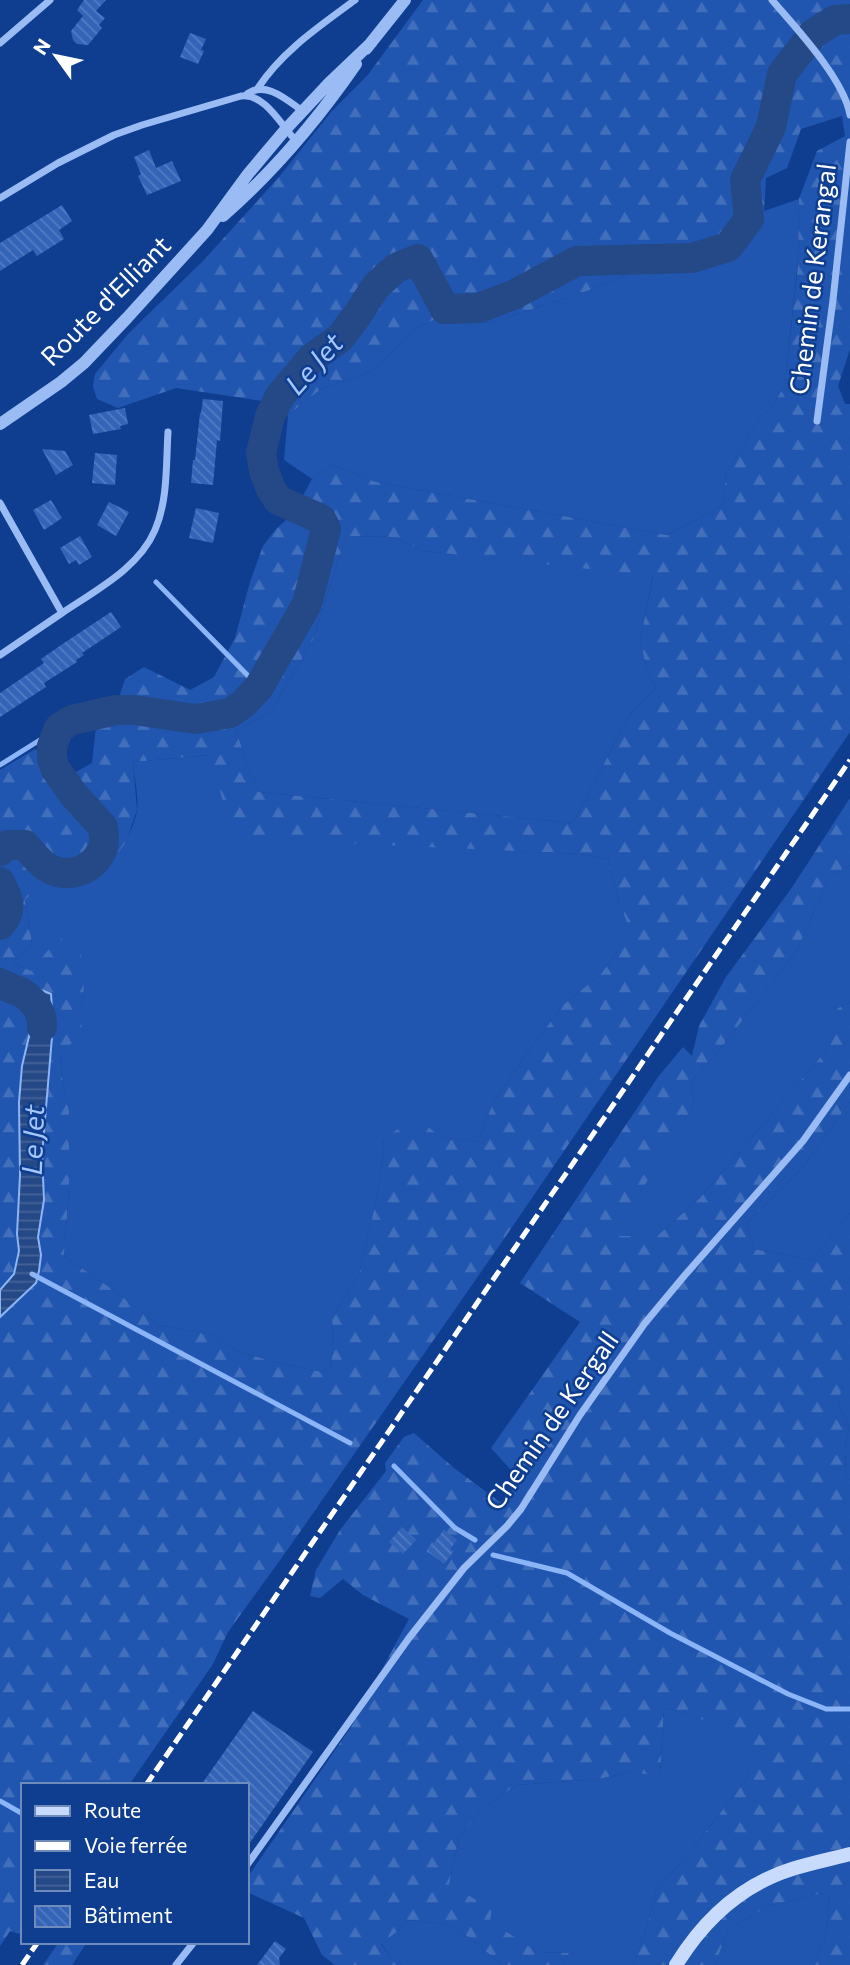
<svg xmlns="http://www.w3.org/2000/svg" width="850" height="1965" font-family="Commissioner,sans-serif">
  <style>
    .grass { fill: #2156b0 }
    .forest { fill: url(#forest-firs); fill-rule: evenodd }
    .water { fill: url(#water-rules); stroke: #8bb5f7; stroke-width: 2 }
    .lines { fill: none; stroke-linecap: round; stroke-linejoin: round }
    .stream { stroke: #8bb5f7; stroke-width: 5 }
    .river { stroke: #254886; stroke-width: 30 }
    .building { fill: url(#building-back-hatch) }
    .minor { stroke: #9abbf3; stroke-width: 7 }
    .tertiary { stroke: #9abbf3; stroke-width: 12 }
    .secondary { stroke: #c9dbfd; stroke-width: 14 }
    .rail { stroke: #fff; stroke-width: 5; stroke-dasharray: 12 5; stroke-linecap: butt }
    .labels { text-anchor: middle; stroke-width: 5; stroke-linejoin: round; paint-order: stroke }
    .street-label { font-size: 26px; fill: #fff; stroke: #0f3e90 }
    .water-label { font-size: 28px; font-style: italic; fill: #a6c6fa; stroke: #0f3e90 }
  </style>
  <defs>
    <pattern id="forest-firs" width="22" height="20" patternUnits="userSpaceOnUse" patternTransform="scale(1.75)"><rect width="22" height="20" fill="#2156b0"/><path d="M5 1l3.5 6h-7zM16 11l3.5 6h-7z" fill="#426fbc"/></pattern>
    <pattern id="water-rules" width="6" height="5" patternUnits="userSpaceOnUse" patternTransform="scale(1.75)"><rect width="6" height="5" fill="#254886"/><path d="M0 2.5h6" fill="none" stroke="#466398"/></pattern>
    <pattern id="building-back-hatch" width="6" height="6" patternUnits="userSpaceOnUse" patternTransform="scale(1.75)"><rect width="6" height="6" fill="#3464b8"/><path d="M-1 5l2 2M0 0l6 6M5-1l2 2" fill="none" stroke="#527bc3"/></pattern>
  </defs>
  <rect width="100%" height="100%" fill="#0f3e90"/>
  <!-- grass -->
  <path class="grass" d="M799 199 798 260 785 385 773 405 756 424 726 474 723 505 667 535 376 482 333 465 312 479 284 460 288 415 321 389 372 371 418 327 438 318 491 323 596 288 652 264 676 266 749 243 764 211Z
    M346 536 394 537 424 551 653 575 640 641 648 674 656 688 630 714 573 823 258 792 236 731 270 712 313 640Z
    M211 755 233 837 580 854 608 859 619 902 633 935 617 952 601 974 563 1005 528 1052 493 1103 478 1142 440 1137 384 1138 380 1184 359 1274 332 1318 333 1350 330 1370 322 1372 278 1363 240 1352 211 1335 158 1325 115 1291 64 1256 69 1189V1112L61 1071 62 1049 82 1018 81 1005 84 989 31 971 13 962 32 943 25 900 49 878 78 887C104 865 130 847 137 811 139 798 134 776 133 762Z
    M850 865V1002L838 1008 830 1046 699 1199 657 1236 612 1237 694 1106 691 1081 717 1053 796 952 830 876Z
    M850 1102V1213L812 1260 754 1249 746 1224 803 1167Z
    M850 1369V1480L846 1479 845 1448 849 1428 838 1403 846 1373Z
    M664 1708 741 1731 749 1776 693 1848 656 1891 644 1937 633 1965H564L569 1953 538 1952 489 1921 449 1885 459 1838 480 1811 516 1785 599 1779 630 1772 660 1775Z
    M828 1892 829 1914 824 1941 813 1965H715L728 1930 768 1906Z
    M409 1920 446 1924 470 1938 502 1965H402L392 1959 381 1943 399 1930Z"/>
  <!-- forest -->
  <path class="forest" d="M423 0H850V349L838 386 845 404H850V732L506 1236 288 1549 228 1632 213 1664 129 1785H23V1935L10 1931 0 1946V770L35 749 74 773 92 763 96 727 110 726 125 679 144 667 190 690 214 677 235 638 250 582 263 546 276 529 293 514 312 479 333 465 376 482 667 535 723 505 726 474 756 424 773 405 785 385 798 264 799 199 817 151 845 136 842 116 801 129 787 168 766 178 764 211 749 243 704 271 652 264 596 288 491 323 438 318 418 327 372 371 321 389 288 415 262 401 176 388 118 408 97 399 93 386 95 374 128 334 203 261 279 177 332 111 367 76ZM346 536 394 537 424 551 653 576 640 641 648 674 656 688 630 714 573 823 258 792 236 731 270 712 313 640ZM210 755 233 838 580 854 608 859 619 902 632 935 617 952 601 974 563 1005 528 1052 493 1103 478 1142 440 1137 417 1117 384 1138 380 1184 359 1274 332 1318 333 1350 330 1370 322 1372 278 1363 240 1352 211 1335 158 1325 115 1291 64 1256 69 1189V1111L61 1071 62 1049 79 1039 83 1018 81 1005 84 989 81 954 59 937 31 971 13 962 32 943 25 900 49 878 78 887 103 873 126 842 137 810 133 762Z
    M850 798V865L830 876 796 952 717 1053 691 1081 694 1106 613 1236H657L699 1199 830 1046 836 1012 838 1008 850 1002V1102L803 1167 746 1224 754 1249 812 1260 850 1213V1369L846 1374 838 1403 849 1428 845 1448 846 1479 850 1480V1965H813L824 1941 829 1914 828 1892 768 1906 728 1930 715 1965H633L644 1937 656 1891 693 1848 749 1776 740 1731 664 1708 660 1776 630 1772 599 1779 516 1785 480 1811 459 1838 449 1885 492 1908 490 1921 538 1952 569 1953 564 1965H502L470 1938 446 1924 409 1920 399 1930 381 1944 392 1959 402 1965H335L322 1955 304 1918 247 1892V1878L351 1727 409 1619 363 1595 343 1579 320 1598 310 1596 316 1570 340 1530 386 1471 385 1463 404 1437 414 1433 454 1468 500 1502 521 1481 491 1448 580 1322 520 1283 658 1077 683 1047 692 1056 699 1026 726 977 791 889Z
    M59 1942H87L72 1965H43Z"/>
  <!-- water -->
  <path class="water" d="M29 985 51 994 53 1025 42 1155 44 1200 38 1237 41 1255 39 1271 36 1283 0 1317V1290L14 1274 19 1251 17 1234 20 1175 19 1102 22 1066 31 1028 25 1008 16 1002Z"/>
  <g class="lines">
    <!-- stream -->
    <path class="stream" d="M156 582 259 687
      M0 765 59 728
      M32 1274 350 1443
      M394 1466 455 1528 475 1540
      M493 1555 567 1573 670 1633 788 1694 826 1709H850
      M0 1801 23 1814"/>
    <!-- river -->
    <path class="river" d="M0 851 7 845H25C31 852 38 861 45 866 65 880 92 872 102 850 105 843 104 834 103 827L73 794 55 768 52 759V746L59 728 72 720 116 710H134L196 719 230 713 243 704 259 687 307 604 326 529 321 519 278 500 271 489 264 471 261 453 270 416 280 396 312 358 340 338 358 314 376 286 396 268 418 259 445 309 479 308 513 295 577 261 692 258 728 247 749 219 745 180 771 127 782 74 813 34 835 20 850 19
      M0 882C8 897 14 911 0 925
      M0 983C7 988 15 989 22 993 34 1000 43 1013 42 1027"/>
  </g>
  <!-- building -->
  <path class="building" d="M84 0H106L96 11 105 18 99 25 102 28 88 45 77 44 73 40 71 31 83 16 77 10Z
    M190 33 206 39 201 50 204 51 198 64 180 57Z
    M149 150 156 168 172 161 181 181 147 195 138 176 141 174 134 157Z
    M62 205 72 221 59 230 64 239 37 256 33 250 0 271V243Z
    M203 399 223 401 220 441 217 440 213 485 191 483 193 460H195L200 413H201Z
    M125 408 128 424 120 426 121 429 93 434 89 415Z
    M42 449 65 451 73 465 56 475Z
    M95 453 117 455 115 485 92 483Z
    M51 500 62 518 44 530 33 510Z
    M109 502 129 512 116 536 97 525Z
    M196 508 219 513 213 543 189 538Z
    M80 536 92 557 79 565 76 560 69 564 60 548Z
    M111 612 121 627 82 653 84 655 76 660 77 662 44 683 46 687 0 717V693L44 663 41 659 64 643Z
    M402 1527 416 1540 403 1554 389 1542Z
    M444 1530 457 1540 450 1549 454 1551 444 1564 427 1551Z
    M253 1711 313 1752 247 1847V1785H201Z
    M275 1941 286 1949 279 1958 280 1965H257Z"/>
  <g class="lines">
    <!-- minor -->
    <path class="minor" d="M772 0C796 28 844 79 850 115
      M0 43 50 0
      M258 88C282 51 320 26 355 0
      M246 95C265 79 288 101 304 112
      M0 198 58 163 114 135 142 125 241 96C265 93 281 125 296 141
      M817 421 833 300 850 142
      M0 503 62 613 0 655
      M62 613C96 590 139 568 155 530 168 500 166 464 168 432
      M247 1865 409 1638 464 1568 507 1526 521 1509 580 1415 645 1323 685 1275 803 1141 850 1075
      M176 1965 194 1942"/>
    <!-- tertiary -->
    <path class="tertiary" d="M366 49 405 0
      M223 216C273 172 318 119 356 64
      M0 424 61 382 84 363 127 318 207 230 248 174 285 130 329 83 371 43"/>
    <!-- secondary -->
    <path class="secondary" d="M676 1965C703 1921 741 1885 792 1869 811 1863 831 1859 850 1854"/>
    <!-- rail -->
    <path class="rail" d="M146 1785 850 760
      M22 1965 38 1942"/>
  </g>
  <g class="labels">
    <!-- street labels -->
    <g class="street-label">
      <text transform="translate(813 279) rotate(-83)" y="9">Chemin de Kerangal</text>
      <text transform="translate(106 301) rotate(-45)" y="9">Route d'Elliant</text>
      <text transform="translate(552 1421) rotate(-55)" y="9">Chemin de Kergall</text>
    </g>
    <!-- water labels -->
    <g class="water-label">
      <text transform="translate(314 364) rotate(-48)" y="10">Le Jet</text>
      <text transform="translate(33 1140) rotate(-88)" y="10">Le Jet</text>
    </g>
  </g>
  <!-- legend -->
  <rect x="21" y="1783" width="228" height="161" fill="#0f3e90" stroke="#6f8bbc" stroke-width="2"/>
  <rect x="35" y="1806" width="35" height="10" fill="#c9dbfd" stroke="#6f8bbc" stroke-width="2"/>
  <text x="84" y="1818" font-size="21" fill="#ffffff">Route</text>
  <rect x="35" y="1841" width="35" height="10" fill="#ffffff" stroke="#6f8bbc" stroke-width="2"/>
  <text x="84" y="1853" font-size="21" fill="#ffffff">Voie ferrée</text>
  <rect x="35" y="1870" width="35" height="21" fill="url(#water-rules)" stroke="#6f8bbc" stroke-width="2"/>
  <text x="84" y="1888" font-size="21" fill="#ffffff">Eau</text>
  <rect x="35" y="1906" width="35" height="21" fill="url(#building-back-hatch)" stroke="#6f8bbc" stroke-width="2"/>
  <text x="84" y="1923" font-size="21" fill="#ffffff">Bâtiment</text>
  <!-- north arrow -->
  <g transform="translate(56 56) rotate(303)" stroke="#0f3e90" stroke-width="5" paint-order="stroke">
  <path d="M0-5L12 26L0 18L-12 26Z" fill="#ffffff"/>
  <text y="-10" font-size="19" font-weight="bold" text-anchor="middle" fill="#ffffff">N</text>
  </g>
</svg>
